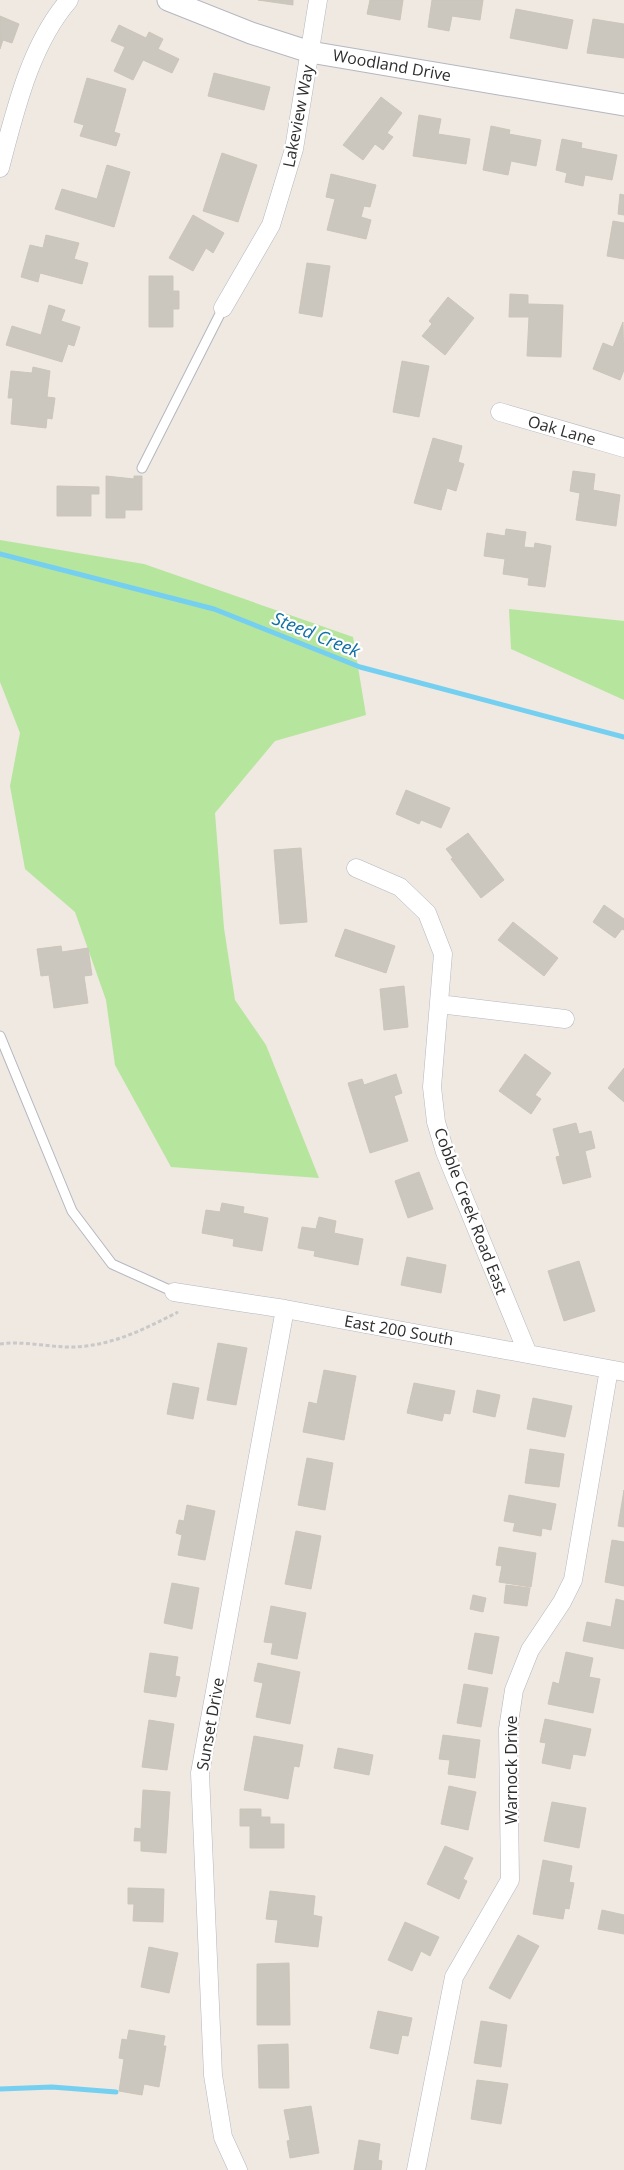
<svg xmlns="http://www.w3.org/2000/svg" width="624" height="2170" font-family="'Open Sans',sans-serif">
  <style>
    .green { fill: #b6e59e }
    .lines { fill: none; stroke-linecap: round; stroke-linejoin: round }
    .stream { stroke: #75cff0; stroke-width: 5 }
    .building { fill: #cbc7bf; stroke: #cbc5ba }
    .service-casing { stroke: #b4b7c1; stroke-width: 11 }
    .minor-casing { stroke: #b4b7c1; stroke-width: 19 }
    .tertiary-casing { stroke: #b4b7c1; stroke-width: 23 }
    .path { stroke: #c9c9c9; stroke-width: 3; stroke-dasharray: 4 2.5; stroke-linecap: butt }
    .service { stroke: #fff; stroke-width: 9 }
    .minor { stroke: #fff; stroke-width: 18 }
    .tertiary { stroke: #fff; stroke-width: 21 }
    .labels { text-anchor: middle; stroke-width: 4.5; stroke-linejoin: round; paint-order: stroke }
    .street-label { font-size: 16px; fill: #2e2e2e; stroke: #fff }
    .water-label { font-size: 18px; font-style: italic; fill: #0d6fa3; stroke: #fff }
  </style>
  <rect width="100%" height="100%" fill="#efe9e1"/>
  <!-- green -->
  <path class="green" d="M0 540 144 564 353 637 366 715 275 741 215 813 224 928 235 1000 266 1045 319 1178 171 1167 115 1065 106 1000 75 912 25 869 10 786 20 733 0 682Z
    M509 609 624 621V700L511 649Z"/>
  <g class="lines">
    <!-- stream -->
    <path class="stream" d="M0 554 214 609 360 667 624 737
      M0 2089 52 2087 116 2092"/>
  </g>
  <!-- building -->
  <path class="building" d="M258 0H293V5Z
    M370 0H403L400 20 367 14Z
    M432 0H483L480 20 452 16 449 31 428 27Z
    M516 9 573 20 567 49 510 38Z
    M0 16 19 24 12 43 3 40 0 49Z
    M593 19 624 24V58L587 53Z
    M119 25 146 38 149 32 163 39 158 49 179 59 172 73 143 60 133 80 114 71 125 47 111 41Z
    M214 73 270 87 264 110 208 96Z
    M87 78 126 89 114 132 120 134 116 146 80 136 84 125 74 122Z
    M381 97 402 113 387 133 393 137 383 150 375 144 363 160 343 145Z
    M419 115 441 119 438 134 470 139 466 164 413 156Z
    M491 126 510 130 509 134 541 140 536 166 511 161 508 175 483 170Z
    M562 139 582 143 581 148 617 155 612 180 585 175 583 186 565 182 567 173 556 170Z
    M222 153 257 165 238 222 203 211Z
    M107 165 130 172 114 227 55 209 62 189 97 199Z
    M331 174 376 185 370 207 364 206 361 217 371 220 366 239 327 230 335 199 326 197Z
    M620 194 624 195V215L618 214Z
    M193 215 224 233 213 253 206 248 193 271 169 258Z
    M613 221 624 223V259L607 256Z
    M46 235 79 243 74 259 88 263 82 284 40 273 38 282 21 277 30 245 43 248Z
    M307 263 330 266 322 317 299 313Z
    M149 276H173V291H179V309H173V327H149Z
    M510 294 528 295V304L563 305 561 357 527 356 529 317H509Z
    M448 297 474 318 445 355 422 336 432 324 429 321Z
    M49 305 65 310 61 321 80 327 74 346 68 344 62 362 6 345 12 326 41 335Z
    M623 322 624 370 620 380 593 369 603 343 613 347Z
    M402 361 429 366 419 417 393 412Z
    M33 367 50 371 47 397 55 398 52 419 47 418 46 428 11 424 13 398H8L11 371 32 373Z
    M433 438 462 446 458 462 464 464 456 491 447 488 441 510 414 503Z
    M573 471 595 474 593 490 620 495 616 526 576 520 580 493 570 491Z
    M106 476 134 479V476H142V510H125V518H106Z
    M57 486 99 487V494H91V516H57Z
    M506 529 526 532 524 547 534 548 535 543 551 546 545 587 528 585 529 578 503 574 505 559 484 556 487 533 505 536Z
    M406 790 450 808 441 828 421 820 419 824 396 814Z
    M468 833 504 880 481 898 451 859 453 858 446 849Z
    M301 848 307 922 280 924 274 850Z
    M604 905 624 919V930L622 929 615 938 593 922Z
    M513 922 558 958 544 976 498 940Z
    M345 929 395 946 386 973 335 956Z
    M61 946 62 952 88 948 92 975 84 976 88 1003 54 1008 49 975 41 976 37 949Z
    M404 986 408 1027 384 1030 380 989Z
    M525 1054 551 1073 535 1095 541 1099 531 1114 499 1091Z
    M624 1068V1102L608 1088Z
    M396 1074 402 1093 394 1096 408 1141 370 1153 348 1083 362 1079 364 1085Z
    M576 1123 579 1134 591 1131 595 1148 585 1151 591 1177 563 1184 556 1157 560 1156 553 1129Z
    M419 1172 433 1209 408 1218 395 1181Z
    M222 1203 244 1207 243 1213 268 1218 262 1251 233 1246 234 1239 202 1233 206 1210 220 1212Z
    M319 1217 336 1221 334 1233 363 1239 358 1265 314 1256 315 1251 298 1248 302 1227 316 1229Z
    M407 1257 446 1265 441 1293 401 1285Z
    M579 1261 595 1311 564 1321 548 1271Z
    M218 1343 247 1348 236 1405 207 1400Z
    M324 1370 356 1376 344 1440 303 1432 309 1402 317 1404Z
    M173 1383 199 1388 193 1419 167 1414Z
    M414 1383 455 1391 450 1414 444 1413 442 1421 407 1413Z
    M477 1390 500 1395 495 1417 473 1412Z
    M533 1398 572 1406 565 1437 527 1429Z
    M530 1449 564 1454 559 1487 525 1483Z
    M307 1458 333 1463 325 1510 298 1505Z
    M624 1490V1527L618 1526Z
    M509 1495 556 1504 551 1530 542 1528 541 1536 513 1531 515 1523 504 1521Z
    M187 1505 215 1511 205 1560 178 1555 182 1535 176 1533 179 1520 184 1521Z
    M296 1531 321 1536 311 1589 285 1584Z
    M612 1540 624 1542V1586L605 1582Z
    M499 1547 536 1553 531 1587 499 1582 502 1566 496 1565Z
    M172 1583 199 1588 192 1629 164 1623Z
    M506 1585 530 1588 527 1606 504 1603Z
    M473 1595 486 1598 483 1612 470 1609Z
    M616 1599 624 1601V1649L583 1641 587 1622 611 1627Z
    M271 1606 306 1613 297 1659 271 1654 273 1643 264 1642Z
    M475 1633 499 1637 492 1674 468 1669Z
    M566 1652 593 1658 589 1677 600 1679 593 1713 548 1704 553 1682 559 1684Z
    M150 1653 178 1657 175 1676 180 1677 176 1697 144 1692Z
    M258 1663 300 1672 290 1724 256 1717 263 1683 254 1681Z
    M464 1684 488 1688 481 1727 457 1723Z
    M545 1719 591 1729 585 1756 573 1754 570 1769 542 1763 546 1743 540 1742Z
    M149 1720 174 1724 167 1770 142 1767Z
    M443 1735 480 1740 475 1778 448 1774 450 1760 439 1759Z
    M254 1736 303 1745 299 1767 294 1766 288 1799 244 1790Z
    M338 1748 373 1755 369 1775 334 1768Z
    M449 1786 476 1792 468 1830 441 1824Z
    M143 1790 170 1792 166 1853 141 1851V1841H134L135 1828 141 1829Z
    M552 1802 586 1808 579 1848 544 1841Z
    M240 1809H261V1817H270V1824H284V1848H250V1826H240Z
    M445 1846 473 1858 463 1879 467 1881 459 1899 427 1884Z
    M543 1860 572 1866 569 1882 574 1883 569 1909 565 1908 563 1919 533 1914Z
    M128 1888 164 1889 163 1922 133 1921 134 1904H128Z
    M270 1891 315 1896 313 1915 322 1917 318 1947 275 1942 278 1920 266 1919Z
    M602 1910 624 1915V1934L598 1929Z
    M405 1922 439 1937 430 1956 421 1951 412 1971 388 1960Z
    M518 1935 539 1946 510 1999 489 1988Z
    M149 1947 178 1953 169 1993 141 1987Z
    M289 1963 290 2025H257V1964Z
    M378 2011 412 2018 408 2036 402 2035 398 2054 370 2048Z
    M481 2021 507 2025 501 2067 474 2063Z
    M129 2030 165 2036 163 2046H166L159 2087 144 2084 142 2095 119 2091 124 2059 119 2058 122 2039 127 2040Z
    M288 2044 289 2088H259L258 2045Z
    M477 2080 508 2084 501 2124 471 2119Z
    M311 2106 319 2153 290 2158 287 2141 290 2140 284 2110Z
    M359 2140 380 2144 378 2160 382 2161 381 2170H354Z"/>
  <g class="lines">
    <defs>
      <path id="service" d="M142 468 223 308
        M0 1036 72 1211 112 1264 174 1292"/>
      <path id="minor" d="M0 168C15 111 30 45 69 0
        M223 308 271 225 294 149 318 0
        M500 412 624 448
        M356 868 400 887 427 913 443 954 432 1087 436 1122 445 1152 528 1354
        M439 1004 565 1019
        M174 1292 285 1309 624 1372
        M238 2170 223 2137 213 2075 200 1773 285 1309
        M416 2170 454 1977 510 1880 508 1729 514 1690 530 1650 562 1602 573 1580 609 1369"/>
      <path id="tertiary" d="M168 0 251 33 310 52 624 105"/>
    </defs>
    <!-- service casing -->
    <use href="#service" class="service-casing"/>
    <!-- minor casing -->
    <use href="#minor" class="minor-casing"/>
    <!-- tertiary casing -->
    <use href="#tertiary" class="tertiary-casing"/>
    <!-- path -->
    <path class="path" d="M0 1344C21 1341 44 1346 65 1347 107 1348 141 1331 178 1312"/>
    <!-- service -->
    <use href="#service" class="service"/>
    <!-- minor -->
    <use href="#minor" class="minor"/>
    <!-- tertiary -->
    <use href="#tertiary" class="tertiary"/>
  </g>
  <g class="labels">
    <!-- street labels -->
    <g class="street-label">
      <text transform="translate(392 65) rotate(10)" y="6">Woodland Drive</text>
      <text transform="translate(298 116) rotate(-79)" y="6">Lakeview Way</text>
      <text transform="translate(562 430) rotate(16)" y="6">Oak Lane</text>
      <text transform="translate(471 1211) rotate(69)" y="6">Cobble Creek Road East</text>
      <text transform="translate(399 1330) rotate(10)" y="6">East 200 South</text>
      <text transform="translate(210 1724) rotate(-80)" y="6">Sunset Drive</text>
      <text transform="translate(511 1770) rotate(-90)" y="6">Warnock Drive</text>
    </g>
    <!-- water labels -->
    <g class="water-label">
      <text transform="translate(316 635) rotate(22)" y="6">Steed Creek</text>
    </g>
  </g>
</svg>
